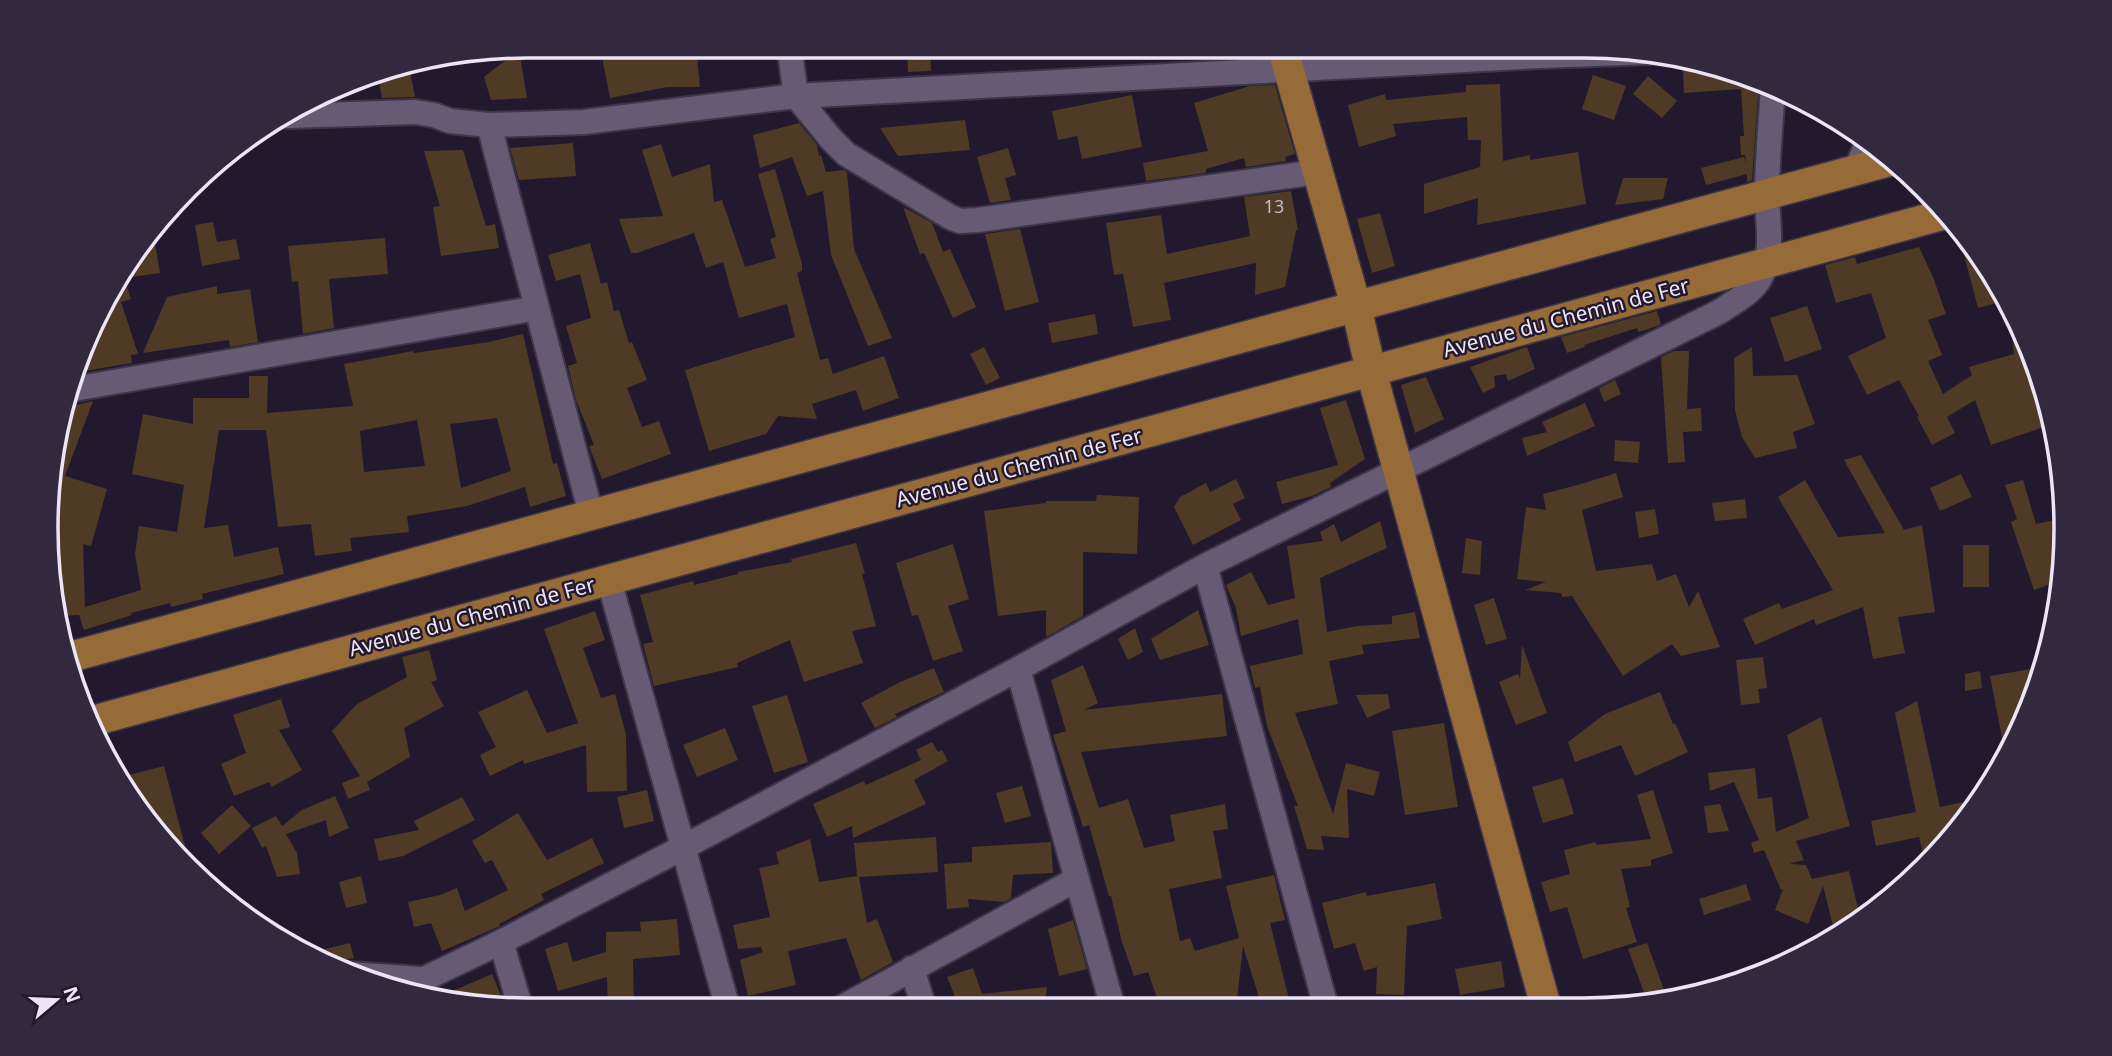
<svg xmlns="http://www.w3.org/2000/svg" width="2112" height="1056" font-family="'Noto Sans',sans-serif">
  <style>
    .building { fill: #4e3a25; fill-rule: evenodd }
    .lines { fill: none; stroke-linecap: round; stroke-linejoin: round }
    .minor-casing { stroke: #3e3648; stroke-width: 28 }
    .major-casing { stroke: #3e3648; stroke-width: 33 }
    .minor { stroke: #665a75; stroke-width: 24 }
    .major { stroke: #976b37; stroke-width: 30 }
    .labels { text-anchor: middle; stroke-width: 5; stroke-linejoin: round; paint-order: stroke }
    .number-label { font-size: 18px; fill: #c4bac1 }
    .street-label { font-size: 21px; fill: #ebe5f5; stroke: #23192f }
    .rim { fill: none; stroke: #ebe5f5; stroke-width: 3.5 }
  </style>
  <rect width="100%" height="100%" fill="#23192f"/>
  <!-- building -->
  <path class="building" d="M600 46H696L700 87H667L610 98Z
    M907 46H930L931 71 908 72Z
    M519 50 527 98 491 100 484 77Z
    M409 65 415 97 382 98 377 71Z
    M1724 68 1759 81 1752 180 1747 182V174L1706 185 1701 168 1744 157 1746 163 1745 155H1741L1740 136H1744L1741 89 1684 93 1683 71Z
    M1593 75 1626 86 1614 120 1582 109Z
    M1648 76 1677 101 1662 118 1633 94Z
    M1500 84 1503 161 1530 155V160L1578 152 1586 204 1477 225 1478 198 1424 214V184L1480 167 1481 140H1468L1467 117 1393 124 1396 136 1359 147 1348 105 1385 94 1386 100 1466 92V85Z
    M1275 85 1295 154 1285 157 1286 161 1246 167 1244 158 1206 169V173L1146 181 1143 163 1208 151 1194 103 1250 86Z
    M1132 95 1142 147 1082 159 1077 136 1058 140 1052 111Z
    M965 120 970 150 898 156 880 128Z
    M799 123 817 145 819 156 821 155 826 172 843 170 847 172 854 249 892 338 868 346 831 255 823 191 807 196 792 157 760 168 753 135Z
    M573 143 576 176 519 180 510 148Z
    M661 144 672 177 710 164 714 202 722 200 745 267 776 258 770 239 776 237 758 174 775 169 802 264V271L797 273 820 360 828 358 833 374 884 356 899 398 863 411 856 390 812 404 817 419 778 416 766 434 709 451 685 370 795 337 787 304 739 318 723 262 706 268 694 233 637 253H631L619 219 663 216 642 150Z
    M1008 148 1016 175 1005 178 1011 200 990 203 977 157Z
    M463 150 486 226 495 224 499 248 441 256 433 207 440 206 424 151Z
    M1623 178H1668L1663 199 1615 205Z
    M1291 191 1298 230H1296L1285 287 1255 295 1256 263 1164 283 1171 320 1133 327 1123 274 1114 275 1106 223 1161 215 1167 254 1250 236 1244 197Z
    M903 207 932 223 943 252 950 249 976 307 953 318 924 253 920 254Z
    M1380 213 1395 266 1372 273 1357 219Z
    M213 222 217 242 236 239 240 259 202 266 195 225Z
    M1959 227 2002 286 2008 300 1978 308 1957 228Z
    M1020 229 1039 302 1005 311 985 234Z
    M153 232 160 273 124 278 131 299 121 302 138 354 131 355 132 363 73 373 82 343 127 260Z
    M385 238 388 274 329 279 334 328 303 334 298 281 292 282 288 246Z
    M590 243 601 284 607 282 614 311 619 310 629 343 632 342 647 380 627 388 642 427 659 421 671 454 602 479 589 446 594 445 576 400 568 366 577 363 566 326 591 318 580 274 556 281 548 255Z
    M1919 247 1933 277 1946 314 1928 320 1942 355 1928 361 1943 394 1972 375 1969 367 2014 354 2010 310H2012L2041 373 2053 424 1991 445 1975 400 1947 417 1955 433 1932 445 1917 417 1919 416 1899 380 1867 395 1848 356 1886 338 1871 293 1836 303 1825 265 1855 257 1857 264Z
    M217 286V294L250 289 258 342 230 347 229 340 143 353 167 297Z
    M1807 306 1822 349 1785 362 1770 318Z
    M1657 311 1661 324 1657 326 1639 332 1637 328 1584 345 1585 347 1567 353 1561 337Z
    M1095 314 1098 334 1052 343 1048 323Z
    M523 334 553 464 557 463 566 496 530 507 525 487 467 506 407 516 409 532 350 538 352 551 315 556 311 524 278 527 266 430H219L204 528 228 525 234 557 278 547 284 574 202 594 203 599 171 607 170 603 131 613 132 615 84 630 79 615 57 616 50 591 55 433 63 408 93 401 65 476 107 489 91 546 83 544 85 607 141 590 135 554 139 526 177 532 184 485 132 474 143 414 193 424V398H249V376H268L267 413 353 406 344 364 413 351 414 353 489 342ZM497 418 511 471 461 488 450 424ZM417 420 425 466 364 472 360 431Z
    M984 347 1000 378 986 385 970 354Z
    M1527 347 1535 369 1508 381 1506 374 1494 376 1495 387 1483 393 1470 367Z
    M1752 347 1753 376 1797 375 1815 424 1793 432 1797 448 1755 458 1742 437 1735 410 1734 358Z
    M1674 351H1689L1687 409 1701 408 1702 431 1683 432 1685 462 1668 463 1661 357Z
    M1426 377 1444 419 1415 433 1401 385Z
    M1615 380 1621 394 1604 402 1599 388Z
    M1346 400 1365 459 1330 483 1331 487 1312 496 1282 504 1276 482 1338 465 1320 408Z
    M1585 403 1595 426 1527 456 1522 438 1547 432 1542 422Z
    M1615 440 1640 442 1638 463 1614 461Z
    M1861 455 1904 530 1922 525 1935 612 1898 617 1905 653 1873 659 1863 607 1816 625 1814 619 1755 645 1743 619 1779 603 1782 609 1833 590 1778 497 1805 480 1838 537 1885 533 1844 460Z
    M1616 473 1623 497 1582 510 1596 571 1652 564 1657 581 1676 574 1689 607 1698 591 1720 647 1681 656 1672 644 1623 676 1572 596 1562 597 1561 593 1525 590 1546 582 1517 579 1526 507 1546 510 1543 494 1581 484Z
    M1961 474 1972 497 1940 511 1930 488Z
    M1236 479 1245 498 1233 504 1241 520 1193 545 1174 507 1180 497 1206 483 1210 492Z
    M2023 480 2036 524 2064 518 2065 559 2062 580 2034 590 2011 522 2017 519 2005 485Z
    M1097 495 1139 497 1137 554 1083 552V616L1046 637V610L998 616 984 511 1046 503V501H1096Z
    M1745 499 1747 518 1715 521 1712 503Z
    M1655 509 1659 534 1639 538 1635 512Z
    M1380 521 1387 548 1320 578 1327 632 1357 626 1392 624V616L1415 612 1420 638 1362 645 1364 654 1329 661 1338 704 1295 713 1333 814 1346 763 1380 772 1374 796 1347 789 1349 838 1321 836 1324 850 1307 849 1294 806H1298L1267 726 1260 687 1255 688 1250 666 1303 654 1298 619 1241 636 1236 608 1226 585 1251 572 1268 605 1295 598 1287 546 1323 541 1320 532 1334 524 1341 542Z
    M1466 538 1482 541 1480 575 1462 573Z
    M856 543 865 574H862L876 626 852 631 863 663 804 682 790 640 737 663 738 667 654 686 643 644 653 642 640 595 693 581 694 585 738 574V572L792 562 791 559Z
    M953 544 969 599 948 606 963 651 933 661 918 615 912 616 896 563Z
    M1963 545H1989V587H1963Z
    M1494 598 1507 639 1486 645 1474 605Z
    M1198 610 1209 645 1160 660 1151 639Z
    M595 611 605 640 583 648 601 698 615 694 626 734 627 791 587 792 586 745 524 764 523 760 490 776 480 755 496 747 478 712 527 690 547 733 578 723 544 629Z
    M1135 628 1143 652 1128 660 1118 639Z
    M1522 645 1547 713 1516 725 1499 682 1518 674 1520 678Z
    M429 650 437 680 431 682 444 706 404 728 410 757 367 782 370 790 348 799 342 783 360 776 332 731 357 704 407 677 402 657Z
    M1763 657 1767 688 1758 689 1760 703 1741 705 1736 660Z
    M1083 665 1098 703 1084 710 1222 694 1227 736 1081 752 1099 808 1128 799 1144 848 1175 841 1170 815 1225 804 1228 829 1213 831 1222 878 1169 889 1180 941 1190 938 1195 951 1239 938 1226 886 1274 875 1285 920 1270 923 1291 1007H1262L1243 946 1236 1008H1156V995L1148 972 1134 976 1122 942 1111 896H1109L1089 825 1083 827 1053 735 1066 731 1051 680Z
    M934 668 944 692 895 714 897 717 875 728 861 703 900 682Z
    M2031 669 2036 691 2017 741 2006 758 1990 676Z
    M1980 671 1982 688 1965 691V674Z
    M1660 692 1673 724 1675 723 1688 752 1635 776 1621 745 1575 762 1568 742 1605 714Z
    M1388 694 1390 708 1367 718 1356 695Z
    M787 695 808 762 774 773 752 706Z
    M281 699 290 727 279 730 302 770 272 787 269 782 234 796 221 764 246 753 233 715Z
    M1917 701 1940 807 1978 799 1947 846 1926 864 1919 837 1876 846 1871 821 1916 812 1895 713Z
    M1821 717 1850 826 1796 841 1804 860 1791 863V864L1806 865 1812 879 1849 871 1861 921 1852 929 1836 938 1823 886 1808 924 1775 910 1783 889 1781 890 1764 850 1754 853 1751 843 1759 840 1734 782 1710 791 1708 773 1755 768 1758 799 1772 797 1776 832 1809 818 1787 735Z
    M1444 723 1458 807 1405 815 1392 731Z
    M725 728 738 760 697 777 683 745Z
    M932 742 938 752 942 750 948 761 914 780 926 804 853 838 852 826 827 837 813 804 864 781 866 785 921 760 916 750Z
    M164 766 192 873 187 869 121 777Z
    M1563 778 1574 814 1543 823 1532 787Z
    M1022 786 1031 816 1005 823 996 793Z
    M647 790 654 821 624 828 617 797Z
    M1653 790 1673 853 1651 860V866L1621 869 1630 907 1626 908 1637 942 1583 959 1567 907 1550 912 1541 882 1570 874 1564 850 1596 842V845L1651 839 1637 795Z
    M335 796 349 828 329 837 326 820 286 834 297 853 300 874 277 877 266 846 262 848 252 828 276 816 282 826 302 810Z
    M462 797 475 820 403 856 379 861 374 839 419 830 414 821Z
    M1720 804 1729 831 1708 833 1704 806Z
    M232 805 251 826 219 854 201 833Z
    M518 813 547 860 592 838 604 863 541 894 544 900 499 924 500 926 442 951 431 923 414 927 408 902 440 895 457 888 465 911 508 890 492 860 485 863 472 841Z
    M936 837 938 872 859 877 867 923 877 919 893 962 861 980 846 938 788 951 796 985 748 996 740 960 763 952 761 947 738 949 733 925 770 917 759 868 779 864 776 852 810 839 819 882 857 876 854 843Z
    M1051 842 1053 873 1013 875 1011 898 1004 902 968 899 969 907 947 909 944 864 972 862V847Z
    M361 876 367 903 346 908 339 882Z
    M1435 883 1442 919 1407 926 1404 995 1376 994 1377 967 1364 971 1355 943 1334 949 1322 903 1366 892 1367 896Z
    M1746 884 1751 900 1704 915 1699 899Z
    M677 919 680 955 633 959 634 1009H608L607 977 558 991 545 949 567 942 573 962 606 952V932L641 931 640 922Z
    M1073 920 1087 969 1059 976 1048 929Z
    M350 943 354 958 322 964 305 954Z
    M1647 943 1668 1001 1649 1006 1628 949Z
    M1501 961 1505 987 1460 995 1455 969Z
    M973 968 982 994 1047 987 1044 1008H950V997L954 996V994L947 977Z
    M492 974 502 998 482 1007 434 999Z"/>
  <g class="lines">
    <defs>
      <path id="minor" d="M789 46 796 96 831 139 846 154 950 217 960 221 978 220 1317 172
        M288 116 415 112 434 115 450 121 489 125 584 122 796 96 1539 56 1651 52
        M489 125 591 514
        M1856 170 1869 139
        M68 390 537 308
        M1205 566 1326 1007
        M609 580 728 1009
        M1018 669 1113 1008
        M501 942 521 1009
        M912 968 924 1008
        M349 974 421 979
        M397 992 501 942 682 848 1018 669 1205 566 1719 312C1732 303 1752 293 1760 278 1775 253 1767 221 1767 194 1767 158 1771 122 1773 86
        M839 1009 1077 879"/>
      <path id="major" d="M1282 46 1356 306 1371 371 1546 1007
        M70 657 1893 160
        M89 722 1949 213"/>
    </defs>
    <!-- minor casing -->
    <use href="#minor" class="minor-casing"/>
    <!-- major casing -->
    <use href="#major" class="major-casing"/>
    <!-- minor -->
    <use href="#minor" class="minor"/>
    <!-- major -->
    <use href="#major" class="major"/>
  </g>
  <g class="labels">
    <!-- number labels -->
    <g class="number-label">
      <text x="1274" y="213">13</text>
    </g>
    <!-- street labels -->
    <g class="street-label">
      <text transform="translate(1566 318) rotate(-15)" y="7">Avenue du Chemin de Fer</text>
      <text transform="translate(1019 468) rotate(-15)" y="7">Avenue du Chemin de Fer</text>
      <text transform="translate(472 617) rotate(-15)" y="7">Avenue du Chemin de Fer</text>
    </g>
  </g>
  <!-- crop -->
  <path d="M0 0H2112V1056H0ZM528 58H1584A470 470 0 0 1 2054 528V528A470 470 0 0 1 1584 998H528A470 470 0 0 1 58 528V528A470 470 0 0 1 528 58Z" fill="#33293f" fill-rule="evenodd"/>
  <path class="rim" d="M528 58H1584A470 470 0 0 1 2054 528V528A470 470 0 0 1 1584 998H528A470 470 0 0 1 58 528V528A470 470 0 0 1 528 58Z"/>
  <!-- north arrow -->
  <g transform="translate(56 1000) rotate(71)" stroke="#23192f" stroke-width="5" paint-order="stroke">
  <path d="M0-5L12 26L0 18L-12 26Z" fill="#ebe5f5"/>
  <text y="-10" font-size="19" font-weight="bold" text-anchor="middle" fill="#ebe5f5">N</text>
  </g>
</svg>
